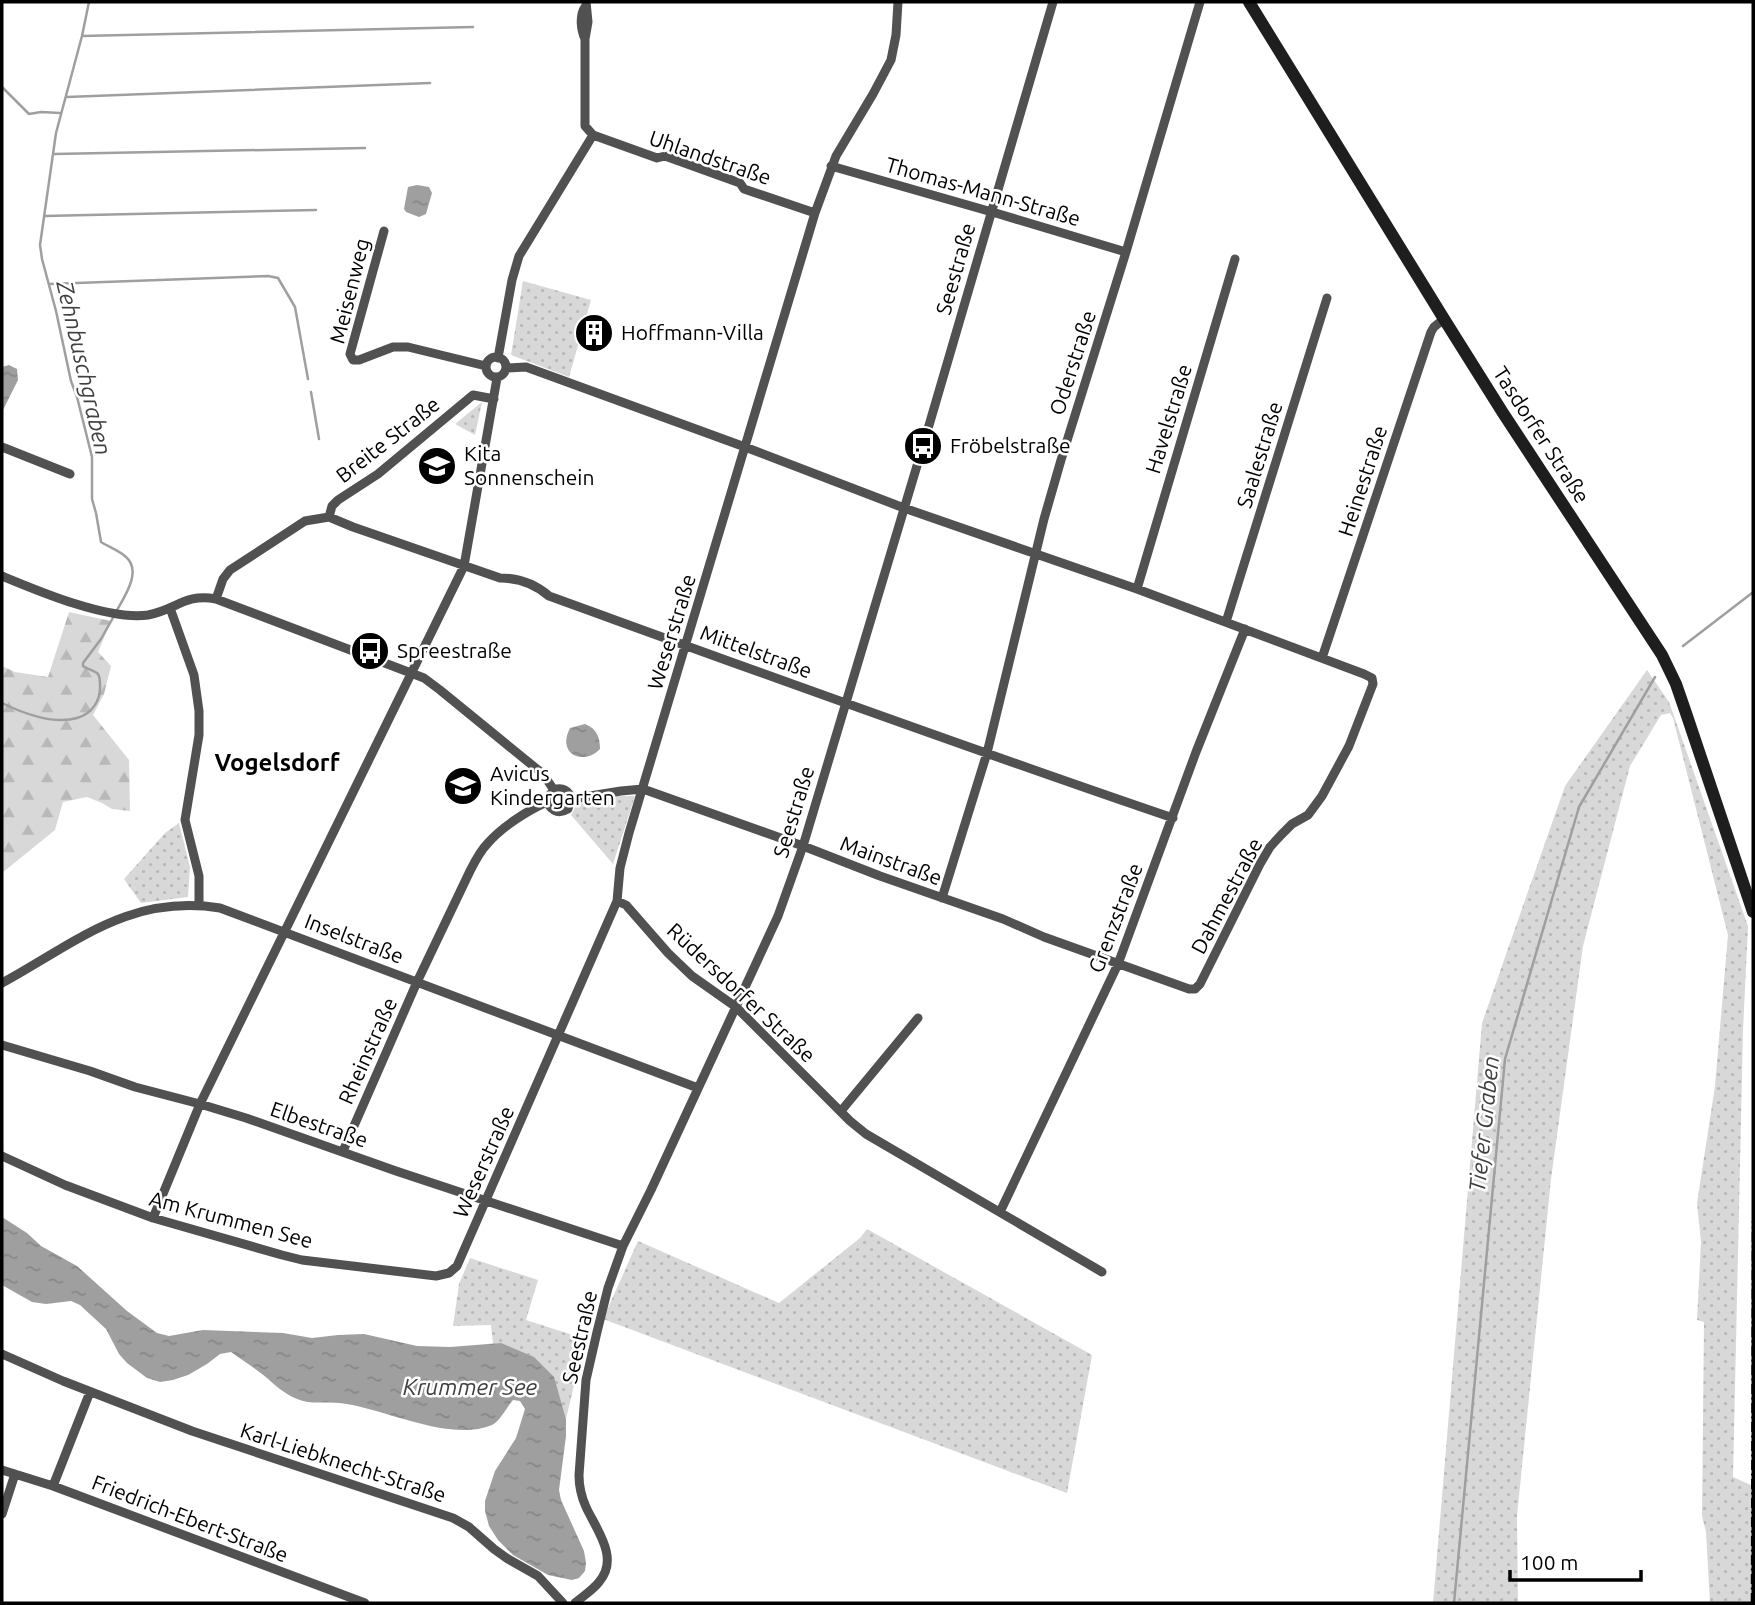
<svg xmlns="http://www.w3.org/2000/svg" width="1755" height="1605" font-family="Ubuntu,sans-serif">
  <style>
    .grass { fill: url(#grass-dots) }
    .forest { fill: url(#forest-firs) }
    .water { fill: url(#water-ripples) }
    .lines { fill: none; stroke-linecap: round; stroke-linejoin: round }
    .stream { stroke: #9f9f9f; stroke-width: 2.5 }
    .minor { stroke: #515151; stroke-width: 9 }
    .secondary { stroke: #1e1e1e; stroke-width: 12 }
    .rail { stroke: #000; stroke-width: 2.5; stroke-dasharray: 10 3.5 2 3.5; stroke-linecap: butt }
    .labels { text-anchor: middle; stroke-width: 5; stroke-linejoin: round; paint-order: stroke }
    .street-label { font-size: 21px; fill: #000; stroke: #fff }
    .poi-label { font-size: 21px; fill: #000; stroke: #fff; text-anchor: start }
    .water-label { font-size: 23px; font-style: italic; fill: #404040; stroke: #fff }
    .quarter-label { font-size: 24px; font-weight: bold; fill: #000; stroke: #fff }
  </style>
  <defs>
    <pattern id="grass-dots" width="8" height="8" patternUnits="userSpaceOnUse" patternTransform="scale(1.75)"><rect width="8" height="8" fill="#d8d8d8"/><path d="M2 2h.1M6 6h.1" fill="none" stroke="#b8b8b8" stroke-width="1.8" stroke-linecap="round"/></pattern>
    <pattern id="forest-firs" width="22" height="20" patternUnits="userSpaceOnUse" patternTransform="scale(1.75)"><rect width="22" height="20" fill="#d8d8d8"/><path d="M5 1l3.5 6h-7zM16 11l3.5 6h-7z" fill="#b8b8b8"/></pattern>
    <pattern id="water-ripples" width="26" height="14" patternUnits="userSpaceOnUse" patternTransform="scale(1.75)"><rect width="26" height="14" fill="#9f9f9f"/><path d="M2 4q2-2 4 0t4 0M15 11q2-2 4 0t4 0" fill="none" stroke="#878787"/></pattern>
  </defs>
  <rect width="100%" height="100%" fill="#fff"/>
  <!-- grass -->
  <path class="grass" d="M523 281 591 300 569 377 511 355Z
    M482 402 475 435 455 424Z
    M1647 670 1669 702 1748 926 1743 1030 1733 1477 1753 1486V1603H1710L1706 1532 1702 1516 1704 1322 1697 1320 1701 1242 1697 1203 1715 1086 1728 935 1673 718 1670 713 1661 715 1630 766 1583 946 1551 1179 1517 1516 1518 1603H1433L1482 1023 1565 786Z
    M618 796H635L613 864 571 815 574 810 576 803 588 800Z
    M179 823 190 867 188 897 141 903 124 879 165 833Z
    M867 1229 1092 1355 1067 1493 603 1319 638 1241 779 1303 860 1238Z
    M470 1258 538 1280 526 1320 585 1339 566 1419 558 1392 501 1343 493 1344 491 1325 453 1326 459 1284Z"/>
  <!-- forest -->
  <path class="forest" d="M69 612 111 621 98 652 111 666 104 694 93 715 129 760 130 811 112 809 102 803 87 797 63 802 55 830 2 873V666L15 672 48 677Z"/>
  <!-- water -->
  <path class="water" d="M417 185 429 187 432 193 426 214 419 217 406 212 404 209 408 187Z
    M9 365 17 369 18 380 2 412V367Z
    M585 724C597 729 600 737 600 749 584 766 556 755 570 728Z
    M2 1217 27 1233 41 1246 77 1266 127 1311 157 1333 169 1336 203 1330 283 1333 312 1338 338 1335 364 1334 417 1346 450 1347 501 1343 534 1357 554 1377 566 1419V1436L559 1490 561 1500 584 1551 586 1563 585 1571 579 1578 572 1580 548 1575 513 1555 498 1540 489 1526 485 1511V1501L495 1471 516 1438 525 1409 520 1401 513 1400C506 1408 501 1420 492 1425 449 1443 384 1408 340 1403 325 1401 311 1405 297 1399 280 1392 272 1381 258 1371 249 1364 240 1359 231 1352L220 1354 207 1364 188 1375 173 1380 160 1382 147 1378 127 1363 119 1354 106 1329 80 1305 71 1301 46 1304 32 1302 2 1285Z"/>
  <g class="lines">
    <!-- stream -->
    <path class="stream" d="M89 2 82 36 56 133 40 245 42 259 56 311 71 381 77 397 92 457V499L96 513 101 542C109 547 120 551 126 557 142 571 125 596 117 610
      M82 36 473 27
      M2 87 29 114 41 112 60 113
      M67 97 430 83
      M54 154 365 148
      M44 216 316 210
      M49 284 268 276 278 278 295 307 308 379
      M311 392 319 439
      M1683 646 1752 593
      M2 703C22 713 54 725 77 718 92 714 101 700 100 685 100 681 100 677 98 674 95 671 87 669 83 666V663L101 639 114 616
      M1454 1603 1505 1059 1579 807 1655 677"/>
    <!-- minor -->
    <path class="minor" d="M586 2 588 22 585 39V126L593 135 657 158 665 156 740 183 744 189 815 213
      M585 7C579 16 581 30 585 39
      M831 166 999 214 1126 252
      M384 231 350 354 353 360H359L393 347H408L486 366
      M486 367a10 10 0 1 1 20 0a10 10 0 1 1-20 0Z
      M498 358 512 280 519 256 593 135
      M506 368 526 367 745 447 904 508 1137 589 1364 674 1372 678 1373 684 1349 746 1322 796 1308 815 1292 824 1281 835 1270 847 1260 864 1200 984 1195 989H1189L1044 937 1003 919 880 876 803 846 643 789 621 791 571 799
      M2 447 70 474
      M329 517 353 527 500 578C519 578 534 583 549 596 756 671 964 747 1173 818
      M2 576C38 591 109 621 148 615 176 610 185 593 216 599L411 673 424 678 440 690 543 774 554 790
      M1137 589 1235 259
      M216 599 223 579 230 570 305 521 329 517 332 506 338 500 378 474 473 395 494 399
      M170 608 194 675 199 711V735L185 820 199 876V905
      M1226 622 1327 298
      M1322 658 1431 332 1434 327 1444 319
      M554 790 547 798C548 810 558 815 568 809L571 799
      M554 790C562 787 569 790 571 799
      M942 898 987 753 1044 519 1061 460 1126 252 1200 2
      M617 901 626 905 668 953 692 976 736 1007 850 1121 866 1134 1102 1272
      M2 983C77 942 129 894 220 908L698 1088
      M2 1045 90 1071 135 1087 200 1104 246 1118 396 1171 623 1246
      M841 1111 918 1018
      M343 1151 417 982 470 871C475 861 480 851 488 843 502 827 528 810 547 802
      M2 1156 65 1185 153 1218 282 1255 302 1260 436 1276 449 1273 457 1266 617 901 620 868 629 833 815 213 836 156 873 94 891 60 896 35 898 2
      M1000 1212 1118 964 1196 752 1245 629
      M153 1218 200 1104 464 566 497 378
      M2 1354 63 1381 192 1431 453 1518 469 1527 494 1549 508 1559 538 1576 563 1603
      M2 1470 53 1486 365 1603
      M53 1486 90 1392
      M2 1514 15 1474
      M575 1603C583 1596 593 1590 599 1582 620 1558 596 1529 586 1507 581 1496 579 1487 579 1475L586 1380 597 1332 608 1288 623 1246 651 1190 778 916 803 846 925 439 1053 2"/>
    <!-- secondary -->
    <path class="secondary" d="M1249 2 1444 319 1503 413 1662 655 1676 684 1686 713 1753 912"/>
    <!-- rail -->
    <path class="rail" d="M1752 1603 1753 1221"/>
  </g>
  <!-- icons -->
  <defs>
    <symbol id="building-disc" viewBox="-11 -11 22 22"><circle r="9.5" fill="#000" stroke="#fff"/><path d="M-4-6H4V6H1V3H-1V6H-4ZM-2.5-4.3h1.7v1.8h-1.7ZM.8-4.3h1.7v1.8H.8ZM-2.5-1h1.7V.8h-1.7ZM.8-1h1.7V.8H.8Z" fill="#fff"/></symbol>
    <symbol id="bus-disc" viewBox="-11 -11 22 22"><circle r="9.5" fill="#000" stroke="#fff"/><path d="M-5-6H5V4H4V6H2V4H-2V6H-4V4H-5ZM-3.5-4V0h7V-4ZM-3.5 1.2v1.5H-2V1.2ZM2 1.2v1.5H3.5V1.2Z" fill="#fff"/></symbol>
    <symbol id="school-disc" viewBox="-11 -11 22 22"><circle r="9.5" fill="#000" stroke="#fff"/><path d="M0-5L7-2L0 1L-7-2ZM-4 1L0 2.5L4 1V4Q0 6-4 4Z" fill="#fff"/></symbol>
  </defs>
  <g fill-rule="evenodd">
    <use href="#building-disc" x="572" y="311" width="44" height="44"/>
    <use href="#bus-disc" x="901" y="424" width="44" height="44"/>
    <use href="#school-disc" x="415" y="444" width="44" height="44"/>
    <use href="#bus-disc" x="348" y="629" width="44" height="44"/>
    <use href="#school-disc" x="441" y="764" width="44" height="44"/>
  </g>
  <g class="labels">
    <!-- street labels -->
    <g class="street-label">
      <text transform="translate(710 158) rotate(19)" y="7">Uhlandstraße</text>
      <text transform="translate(983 192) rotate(16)" y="7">Thomas-Mann-Straße</text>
      <text transform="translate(956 269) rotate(-74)" y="7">Seestraße</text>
      <text transform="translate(350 291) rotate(-76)" y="7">Meisenweg</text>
      <text transform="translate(1073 363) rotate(-72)" y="7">Oderstraße</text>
      <text transform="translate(1169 419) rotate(-73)" y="7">Havelstraße</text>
      <text transform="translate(1541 435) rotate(57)" y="7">Tasdorfer Straße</text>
      <text transform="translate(388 440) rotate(-38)" y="7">Breite Straße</text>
      <text transform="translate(1260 455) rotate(-73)" y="7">Saalestraße</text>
      <text transform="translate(1363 481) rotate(-72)" y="7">Heinestraße</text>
      <text transform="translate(672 632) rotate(-73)" y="7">Weserstraße</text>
      <text transform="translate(756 652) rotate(20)" y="7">Mittelstraße</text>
      <text transform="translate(794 812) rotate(-73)" y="7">Seestraße</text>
      <text transform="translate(891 861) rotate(20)" y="7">Mainstraße</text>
      <text transform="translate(1227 896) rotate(-62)" y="7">Dahmestraße</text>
      <text transform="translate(1116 918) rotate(-69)" y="7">Grenzstraße</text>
      <text transform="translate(354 939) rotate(21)" y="7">Inselstraße</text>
      <text transform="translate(741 993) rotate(43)" y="7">Rüdersdorfer Straße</text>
      <text transform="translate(368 1051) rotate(-66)" y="7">Rheinstraße</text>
      <text transform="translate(319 1125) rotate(19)" y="7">Elbestraße</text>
      <text transform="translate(484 1162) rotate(-66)" y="7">Weserstraße</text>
      <text transform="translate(231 1220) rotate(15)" y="7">Am Krummen See</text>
      <text transform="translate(580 1337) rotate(-77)" y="7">Seestraße</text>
      <text transform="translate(343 1463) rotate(18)" y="7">Karl-Liebknecht-Straße</text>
      <text transform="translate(190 1519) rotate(21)" y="7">Friedrich-Ebert-Straße</text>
    </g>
    <!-- poi labels -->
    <g class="poi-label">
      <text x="621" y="340">Hoffmann-Villa</text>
      <text x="950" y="453">Fröbelstraße</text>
      <text x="464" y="461">Kita<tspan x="464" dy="24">Sonnenschein</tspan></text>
      <text x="397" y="658">Spreestraße</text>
      <text x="490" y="781">Avicus<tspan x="490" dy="24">Kindergarten</tspan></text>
    </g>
    <!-- water labels -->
    <g class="water-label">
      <text transform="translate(84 368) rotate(77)" y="8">Zehnbuschgraben</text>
      <text transform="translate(1484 1124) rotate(-84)" y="8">Tiefer Graben</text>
      <text x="470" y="1395">Krummer See</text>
    </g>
    <!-- quarter labels -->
    <g class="quarter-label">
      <text x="277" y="771">Vogelsdorf</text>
    </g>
  </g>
  <!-- border -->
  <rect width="1755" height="1605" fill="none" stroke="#000000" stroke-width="7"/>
  <!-- scale -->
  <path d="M1510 1570v10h131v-10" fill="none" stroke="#000000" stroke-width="3.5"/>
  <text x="1520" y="1570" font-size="21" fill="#000000" stroke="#ffffff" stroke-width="5" paint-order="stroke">100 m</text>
</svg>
